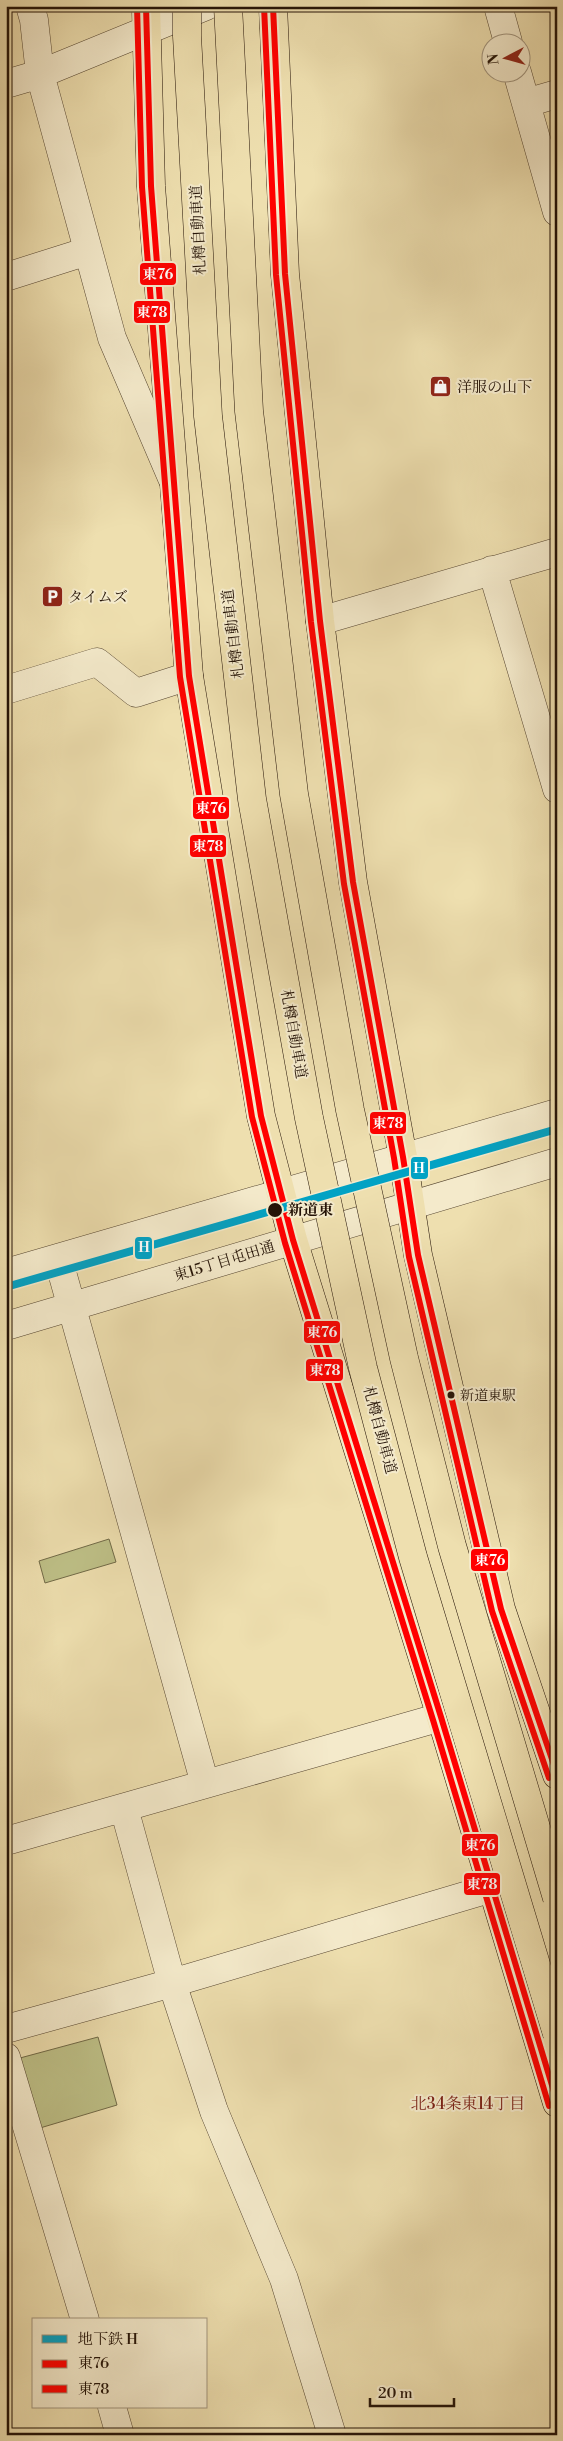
<svg xmlns="http://www.w3.org/2000/svg" width="563" height="2441" font-family="'Libre Bodoni','Noto Serif JP',serif">
  <style>
    .green { fill: #bec087; stroke: #716a47 }
    .lines { fill: none; stroke-linecap: round; stroke-linejoin: round }
    .minor-casing { stroke: #564631; stroke-width: 29 }
    .highway-casing { stroke: #241307; stroke-width: 29 }
    .minor { stroke: #f4eacb; stroke-width: 28 }
    .highway { stroke: #eedfaf; stroke-width: 28 }
    .highway-bridge-casing { stroke: #241307; stroke-width: 29; stroke-linecap: butt }
    .highway-bridge { stroke: #eedfaf; stroke-width: 28 }
    .bus-1-casing { stroke: #f4eacb; stroke-width: 10 }
    .bus-2-casing { stroke: #f4eacb; stroke-width: 10 }
    .bus-1 { stroke: #f00; stroke-width: 6 }
    .bus-2 { stroke: #f00; stroke-width: 6 }
    .metro-1-casing { stroke: #f4eacb; stroke-width: 11 }
    .metro-1 { stroke: #02a2c4; stroke-width: 8 }
    .stop-dot { fill: #241307; stroke: #f4eacb; stroke-width: 2 }
    .labels { text-anchor: middle; stroke-width: 4; stroke-linejoin: round; paint-order: stroke }
    .bus-label { font-size: 14px; fill: #241307; stroke: #f4eacb; text-anchor: start }
    .street-label { font-size: 15px; fill: #241307; stroke: #f4eacb }
    .poi-label { font-size: 15px; fill: #241307; stroke: #f4eacb; text-anchor: start }
    .stop-label { font-size: 15px; font-weight: bold; fill: #241307; stroke: #f4eacb; text-anchor: start }
    .neighbourhood-label { font-size: 16px; fill: #7a1f14; stroke: #f4eacb }
    .line-badge { stroke: #f4eacb; stroke-width: 2 }
    .badge-label { font-size: 14px; text-anchor: middle; font-weight: bold; fill: #fff }
  </style>
  <rect width="100%" height="100%" fill="#eedfaf"/>
  <filter id="stains"><feTurbulence type="fractalNoise" baseFrequency=".004" numOctaves="4"/><feColorMatrix values="0 0 0 0 .2 0 0 0 0 .09 0 0 0 0 .02 0 0 0 .5 -.17"/></filter>
  <radialGradient id="worn" r=".72"><stop offset=".6" stop-color="#630" stop-opacity="0"/><stop offset="1" stop-color="#630" stop-opacity=".3"/></radialGradient>
  <!-- green -->
  <path class="green" d="M109 1539 116 1562 45 1583 39 1561Z
    M98 2037 117 2105 40 2128 20 2058Z"/>
  <g class="lines">
    <defs>
      <path id="minor" d="M30 6 34 20 40 74 112 338 172 478
        M498 6 508 42
        M517 72 557 212
        M6 84 40 74 206 6
        M526 103 557 94
        M6 277 88 251
        M492 570 557 789
        M320 621 557 552
        M6 690 97 662 136 693 189 676
        M58 1258 205 1784
        M6 1273 557 1113
        M6 1326 557 1162
        M124 1808 172 1983 214 2111 284 2279 332 2435
        M6 1841 441 1717
        M6 2029 172 1983 492 1888
        M6 2057 85 2320
        M112 2407 120 2435"/>
      <path id="highway" d="M146 6 151 186 189 676 261 1116 293 1240 441 1717 557 2103
        M273 6 285 274 320 621 353 882 403 1157 418 1255 501 1609 557 1775"/>
    </defs>
    <!-- minor casing -->
    <use href="#minor" class="minor-casing"/>
    <!-- highway casing -->
    <use href="#highway" class="highway-casing"/>
    <!-- minor -->
    <use href="#minor" class="minor"/>
    <!-- highway -->
    <use href="#highway" class="highway"/>
    <defs>
      <path id="highway-bridge" d="M187 6V36L208 416 252 799 309 1118 363 1368 413 1557 557 2034
        M228 6 249 411 294 794 350 1110 404 1358 452 1546 557 1898"/>
    </defs>
    <!-- highway-bridge casing -->
    <use href="#highway-bridge" class="highway-bridge-casing"/>
    <!-- highway-bridge -->
    <use href="#highway-bridge" class="highway-bridge"/>
    <defs>
      <path id="bus-1" d="M146 6 151 186 189 676 261 1116 293 1240 441 1717 557 2102
        M273 6 285 274 320 621 353 882 403 1157 418 1255 501 1609 557 1774"/>
      <path id="bus-2" d="M137 6 142 187 180 677 252 1117 285 1243 433 1720 549 2106
        M264 6 276 275 311 622 344 884 394 1158 409 1257 492 1611 549 1778"/>
    </defs>
    <!-- bus-1 casing -->
    <use href="#bus-1" class="bus-1-casing"/>
    <!-- bus-2 casing -->
    <use href="#bus-2" class="bus-2-casing"/>
    <!-- bus-1 -->
    <use href="#bus-1" class="bus-1"/>
    <!-- bus-2 -->
    <use href="#bus-2" class="bus-2"/>
    <defs>
      <path id="metro-1" d="M6 1287 557 1129"/>
    </defs>
    <!-- metro-1 casing -->
    <use href="#metro-1" class="metro-1-casing"/>
    <!-- metro-1 -->
    <use href="#metro-1" class="metro-1"/>
  </g>
  <!-- icons -->
  <defs>
    <symbol id="shop-square" viewBox="-11 -11 22 22"><rect x="-9" y="-9" width="18" height="18" rx="4" fill="#8f2418" stroke="#f4eacb"/><path d="M-5-2.5h2.3a2.7 3.5 0 0 1 5.4 0H5L5.5 6h-11ZM-1.5-2.5h3a1.5 2.3 0 0 0-3 0Z" fill="#fff"/></symbol>
    <symbol id="parking-square" viewBox="-11 -11 22 22"><rect x="-9" y="-9" width="18" height="18" rx="4" fill="#8f2418" stroke="#f4eacb"/><path d="M-3.5-5.5H1a3.5 3.5 0 0 1 0 7H-1V5.5H-3.5ZM-1-3.4V-.6H.8a1.4 1.4 0 0 0 0-2.8Z" fill="#fff"/></symbol>
  </defs>
  <g fill-rule="evenodd">
    <use href="#shop-square" x="428" y="374" width="25" height="25"/>
    <use href="#parking-square" x="40" y="584" width="25" height="25"/>
  </g>
  <!-- markers -->
  <g class="stop-dot">
    <circle cx="275" cy="1210" r="8"/>
    <circle cx="451" cy="1395" r="4.5"/>
  </g>
  <g class="labels">
    <!-- bus labels -->
    <g class="bus-label">
      <text x="460" y="1400">新道東駅</text>
    </g>
    <!-- street labels -->
    <g class="street-label">
      <text transform="translate(198 230) rotate(-93)" y="5">札樽自動車道</text>
      <text transform="translate(233 634) rotate(-97)" y="5">札樽自動車道</text>
      <text transform="translate(294 1034) rotate(80)" y="5">札樽自動車道</text>
      <text transform="translate(224 1261) rotate(-17)" y="5">東15丁目屯田通</text>
      <text transform="translate(380 1430) rotate(75)" y="5">札樽自動車道</text>
    </g>
    <!-- poi labels -->
    <g class="poi-label">
      <text x="457" y="392">洋服の山下</text>
      <text x="68" y="602">タイムズ</text>
    </g>
    <!-- stop labels -->
    <g class="stop-label">
      <text x="288" y="1215">新道東</text>
    </g>
    <!-- neighbourhood labels -->
    <g class="neighbourhood-label">
      <text x="468" y="2109">北34条東14丁目</text>
    </g>
  </g>
  <g class="line-badge">
    <rect x="139" y="262" width="38" height="24" rx="5" fill="#f00"/>
    <rect x="133" y="300" width="38" height="24" rx="5" fill="#f00"/>
    <rect x="192" y="796" width="38" height="24" rx="5" fill="#f00"/>
    <rect x="189" y="834" width="38" height="24" rx="5" fill="#f00"/>
    <rect x="369" y="1111" width="38" height="24" rx="5" fill="#f00"/>
    <rect x="410" y="1156" width="19" height="24" rx="5" fill="#02a2c4"/>
    <rect x="134" y="1236" width="19" height="24" rx="5" fill="#02a2c4"/>
    <rect x="303" y="1320" width="38" height="24" rx="5" fill="#f00"/>
    <rect x="305" y="1358" width="39" height="24" rx="5" fill="#f00"/>
    <rect x="470" y="1548" width="39" height="24" rx="5" fill="#f00"/>
    <rect x="461" y="1833" width="38" height="24" rx="5" fill="#f00"/>
    <rect x="463" y="1872" width="38" height="24" rx="5" fill="#f00"/>
  </g>
  <g class="badge-label">
    <text x="158" y="279">東76</text>
    <text x="152" y="317">東78</text>
    <text x="211" y="813">東76</text>
    <text x="208" y="851">東78</text>
    <text x="388" y="1128">東78</text>
    <text x="419" y="1173">H</text>
    <text x="144" y="1252">H</text>
    <text x="322" y="1337">東76</text>
    <text x="325" y="1375">東78</text>
    <text x="490" y="1565">東76</text>
    <text x="480" y="1850">東76</text>
    <text x="482" y="1889">東78</text>
  </g>
  <!-- margin -->
  <rect width="563" height="2441" fill="none" stroke="#eedfaf" stroke-width="25"/>
  <rect x="8" y="8" width="548" height="2426" fill="none" stroke="#241307" stroke-width="2.5"/>
  <rect x="12" y="12" width="538" height="2416" fill="none" stroke="#241307"/>
  <!-- legend -->
  <rect x="32" y="2318" width="175" height="90" fill="#f4eacb" stroke="#a1947d"/>
  <rect x="42" y="2335" width="25" height="8" fill="#02a2c4" stroke="#a1947d"/>
  <text x="78" y="2344" font-size="15" fill="#241307">地下鉄 H</text>
  <rect x="42" y="2360" width="25" height="8" fill="#ff0000" stroke="#a1947d"/>
  <text x="78" y="2368" font-size="15" fill="#241307">東76</text>
  <rect x="42" y="2385" width="25" height="8" fill="#ff0000" stroke="#a1947d"/>
  <text x="78" y="2394" font-size="15" fill="#241307">東78</text>
  <!-- north arrow -->
  <g transform="translate(506 58) rotate(264)"><circle r="24" fill="#f4eacb" stroke="#a1947d"/>
  <path d="M0-4L9 19L0 12L-9 19Z" fill="#8f2418"/>
  <text y="-8" font-size="14" font-weight="bold" text-anchor="middle" fill="#241307">N</text>
  </g>
  <!-- scale -->
  <path d="M370 2398v8h84v-8" fill="none" stroke="#241307" stroke-width="2.5"/>
  <text x="378" y="2398" font-size="15" fill="#241307" stroke="#f4eacb" stroke-width="4" paint-order="stroke">20 m</text>
  <rect width="100%" height="100%" filter="url(#stains)"/>
  <rect width="100%" height="100%" fill="url(#worn)"/>
</svg>
